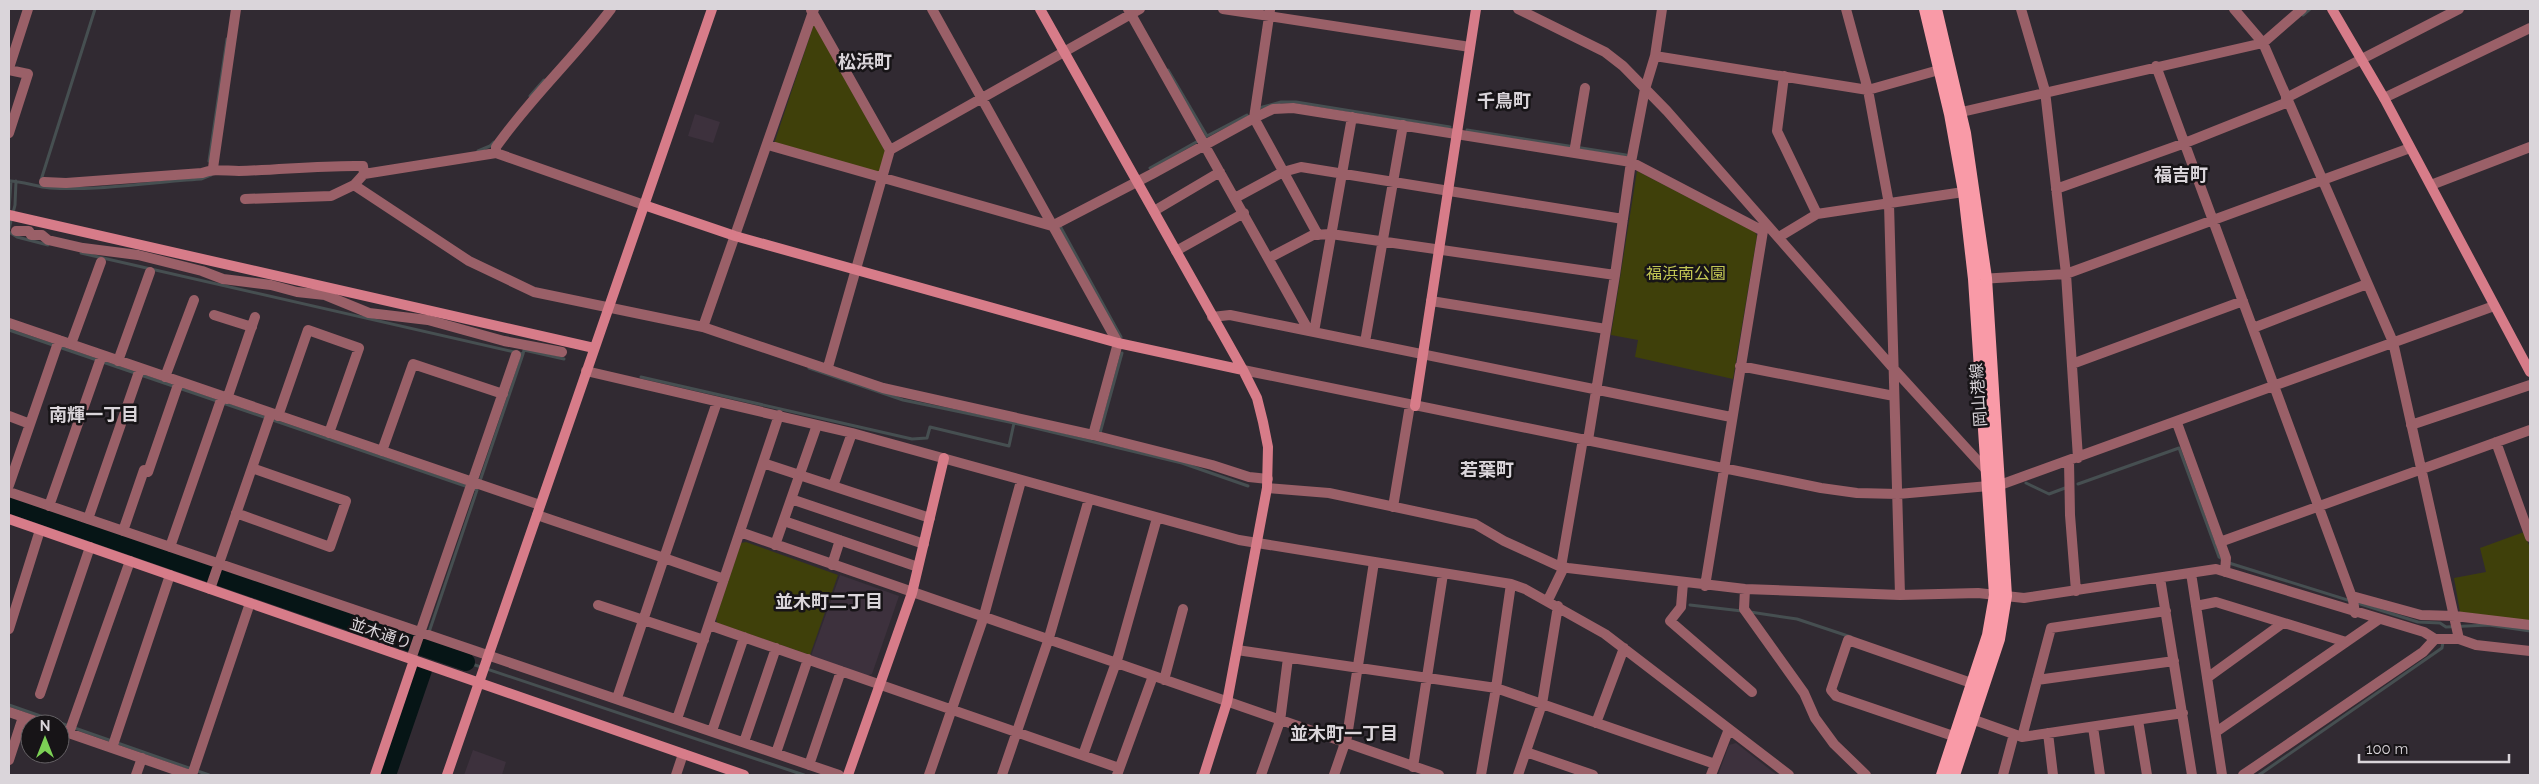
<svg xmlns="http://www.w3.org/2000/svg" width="2539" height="784" font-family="Raleway,'Noto Sans JP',sans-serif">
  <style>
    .built { fill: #3d313d }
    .green { fill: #3f400a }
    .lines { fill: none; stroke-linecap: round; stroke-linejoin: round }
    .stream { stroke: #464f51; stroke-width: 3 }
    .river { stroke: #061516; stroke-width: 18 }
    .street { stroke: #9a6068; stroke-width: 10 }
    .secondary { stroke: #d77c89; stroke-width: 10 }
    .primary { stroke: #f99aa7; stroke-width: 12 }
    .labels { text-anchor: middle; stroke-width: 5; stroke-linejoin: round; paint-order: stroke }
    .park-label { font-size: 16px; fill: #c3c754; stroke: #171417 }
    .street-label { font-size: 16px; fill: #dad5da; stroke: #171417 }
    .neighbourhood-label { font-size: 18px; font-weight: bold; fill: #dad5da; stroke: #171417 }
  </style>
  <rect width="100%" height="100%" fill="#312a32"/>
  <!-- built -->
  <path class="built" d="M695 114 720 122 713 143 688 136Z
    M840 575 899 596 872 674 866 676 811 656Z
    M1736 743 1777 775H1718L1729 745Z
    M473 750 506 762 502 775H464Z"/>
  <!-- green -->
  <path class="green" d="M814 24 885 151 880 171 876 173 774 144Z
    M1637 171 1755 232 1757 236 1733 379 1635 357 1638 340 1611 335Z
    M2524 532 2530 548V621L2460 612 2454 578 2486 572 2480 548Z
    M746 542 838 575 810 655 717 623 716 618 741 543Z"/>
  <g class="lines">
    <!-- stream -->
    <path class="stream" d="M2303 15 2310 9
      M1168 70 1207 136
      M530 96 544 80
      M1259 108 1281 102H1296L1450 127
      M1467 130 1626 155
      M1205 137 1247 115
      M478 151 490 146 494 142
      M209 161 227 39
      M1150 168 1198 141
      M41 180 95 9
      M9 181C23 181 36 187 50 188 98 191 152 182 201 179L211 175
      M9 210 11 181
      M1060 226 1121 337
      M9 229 15 205 16 181
      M9 232 17 237 48 245
      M81 253 523 354 524 350 564 359
      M9 330 477 490
      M809 368 903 400 1014 423
      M641 377 912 439 927 438 930 427 1009 446 1014 423 1182 463 1248 486
      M1100 433 1122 353
      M480 481 523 354
      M2026 483 2049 494 2065 488
      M2078 484 2179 448 2219 557 2224 560
      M2229 563 2418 622 2440 623 2446 627 2489 625 2530 631
      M1690 605 1742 611
      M1750 612 1797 619 1851 637
      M424 647 477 490
      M466 662 804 775
      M9 705 209 775
      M2259 775 2442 648 2443 642"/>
    <!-- river -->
    <path class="river" d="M9 504 466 662
      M387 775 423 670"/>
    <!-- street -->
    <path class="street" d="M932 9 1118 343 1093 435
      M1128 9 1309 331
      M1223 9 1470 47
      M1518 9 1605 52 1623 66 1667 111 1893 368 1988 472
      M1846 9 1868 90 1889 204 1900 595
      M2021 9 2045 91 2066 274 2078 458
      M2234 9 2263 43 2393 342 2459 639
      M811 10 890 150
      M1270 10 1254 118 1318 235
      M1655 56 1868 90 1946 68
      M2156 66 2353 600 2355 613
      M9 68 28 9
      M9 70 28 74 9 133
      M1784 76 1777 131 1817 214
      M2286 98 2459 9
      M2384 98 2530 28
      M1953 114 2263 43 2302 9
      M768 145 1052 226 1152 174 1254 118 1273 109 1293 108 1631 162 1763 231
      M496 153V147C531 97 575 57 611 9
      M1574 153 1585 88
      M213 168 236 9
      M44 182 66 183 202 173C215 168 225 171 239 171 281 170 321 165 363 166L364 174
      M354 185 469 261 534 292 703 327 883 388 1093 435 1212 465 1249 477 1268 479
      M2431 185 2530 147
      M2056 189 2185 143 2288 102
      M1235 198 1283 172 1301 167 1623 219
      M245 199 331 196 354 185 364 174 496 153 644 205
      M1154 211 1220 172
      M16 231H29L31 235H42L48 240 83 248 138 255 202 271 223 279 271 285 297 292 325 295 369 313 428 320 504 341 562 352
      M1779 237 1817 214 1970 191
      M1176 251 1244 213
      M1269 258 1313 235 1331 234 1615 275
      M1980 279 2066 274 2410 148
      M1431 301 1606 329
      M214 315 252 327
      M1212 317 1230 315 1731 417
      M9 323 540 505
      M703 327 814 9
      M2253 328 2367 284
      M1314 332 1352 117
      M1365 342 1403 125
      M71 344 101 262
      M118 361 150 272
      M2072 364 2243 301
      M1740 366 1894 396
      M828 367 890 150 1140 9
      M1243 370 1821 488 1857 493 1898 494 2000 485 2494 306
      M586 371 852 433 1239 540 1511 584 1525 589 1605 634 1789 775
      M165 377 194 300
      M227 399 255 317
      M9 416 30 424
      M278 416 308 330 359 348 329 433
      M2177 423 2226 558 2225 572
      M2411 425 2530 385
      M1588 440 1615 275 1631 162 1645 89 1655 56 1662 9
      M2496 442 2530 537
      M382 451 413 364 503 394
      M2069 461 2070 515 2076 591
      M763 463 930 518
      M9 485 59 340
      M833 486 852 433
      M1267 488 1329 493 1475 524 1504 541 1561 567 1568 568 1745 589 1900 595 1978 593 2024 598 2216 569 2424 632 2435 639H2459L2476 645 2530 651
      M9 492 839 775
      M791 499 924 544
      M49 506 102 355
      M1393 507 1410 405
      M236 513 330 547 346 501 252 468
      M537 515 664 558 717 402
      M88 519 140 369
      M784 521 918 567
      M123 531 144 470 148 472 179 382
      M740 532 1439 775
      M2220 542 2530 430
      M775 545 817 425
      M170 547 222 397
      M832 565 840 540
      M1561 567 1583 439
      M2191 573 2222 775
      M2160 578 2192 775
      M1683 583 1681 607 1670 621 1752 692
      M1705 586 1763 231 1766 227
      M210 589 271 413
      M1745 589 1744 609 1804 693 1815 718 1834 744 1866 775
      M2352 596 2421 615 2455 616 2530 625
      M1548 600 1564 567
      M598 605 704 640
      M2196 606 2216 602 2346 642
      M709 625 1119 768
      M9 629 40 530
      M1237 650 1496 688 1715 764
      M411 659 516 355
      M2207 678 2283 623
      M1164 680 1183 609
      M2037 680 2174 661
      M40 694 90 547
      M617 698 664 558 724 579
      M9 712 44 724
      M1966 717 2022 737 2183 713
      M677 719 779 415
      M2138 720 2147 775
      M1596 723 1624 648
      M2093 727 2100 775
      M60 730 190 775
      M712 731 744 637
      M2216 732 2378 620
      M69 733 130 561
      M2048 733 2053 775
      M2022 737 2051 628 2166 611
      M1962 739 1836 696 1831 690 1848 640 1977 685
      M744 742 776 648
      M1346 743 1374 562
      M112 748 170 575
      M1526 752 1593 775
      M776 753 808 659
      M1083 755 1118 657 1157 518
      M9 760 23 717
      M809 765 841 671
      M1413 767 1443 574
      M136 775 142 758
      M192 775 250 603
      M676 775 683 754
      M929 775 983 619 1021 481
      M1002 775 1048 641 1089 499
      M1117 775 1153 676
      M1261 775 1280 721 1288 658
      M1334 775 1345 743
      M1481 775 1496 688 1511 584
      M1518 775 1542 704 1558 606
      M1711 775 1729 729
      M2003 775 2014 734
      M2243 775 2423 652 2435 639"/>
    <!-- secondary -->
    <path class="secondary" d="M1040 9 1243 370 1257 398 1263 422 1268 447 1267 488 1227 702 1204 775
      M2332 9 2384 98 2530 372
      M644 205 735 236 1118 343 1243 370
      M9 215 594 348
      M1415 406 1476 9
      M9 519 744 775
      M375 775 414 660
      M447 775 712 9
      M848 775 912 593 944 458"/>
    <!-- primary -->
    <path class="primary" d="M1925 9 1950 114 1964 192 1974 279 1995 595 1988 635 1942 775
      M1936 9 1965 133 1986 278 2006 596 1999 639 1954 775"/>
  </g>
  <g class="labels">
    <!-- park labels -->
    <g class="park-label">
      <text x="1686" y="279">福浜南公園</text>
    </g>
    <!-- street labels -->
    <g class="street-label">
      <text transform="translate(1978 395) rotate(-94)" y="6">岡山港線</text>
      <text transform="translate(381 633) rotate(19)" y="6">並木通り</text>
    </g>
    <!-- neighbourhood labels -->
    <g class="neighbourhood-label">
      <text x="865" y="68">松浜町</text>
      <text x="1504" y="107">千鳥町</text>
      <text x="2181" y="181">福吉町</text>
      <text x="94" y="421">南輝一丁目</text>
      <text x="1487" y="476">若葉町</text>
      <text x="829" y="608">並木町二丁目</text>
      <text x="1344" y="740">並木町一丁目</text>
    </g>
  </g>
  <!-- border -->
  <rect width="2539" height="784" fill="none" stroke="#dad5da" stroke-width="20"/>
  <!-- north arrow -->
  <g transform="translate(45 739)"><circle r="24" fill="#171417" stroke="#656165"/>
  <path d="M0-4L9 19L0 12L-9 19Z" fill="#7cd155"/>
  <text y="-8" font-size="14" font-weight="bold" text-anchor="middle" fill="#dad5da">N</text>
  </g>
  <!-- scale -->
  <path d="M2359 754v8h150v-8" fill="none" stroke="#dad5da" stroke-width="2.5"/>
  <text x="2366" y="754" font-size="15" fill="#dad5da" stroke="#171417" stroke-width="4" paint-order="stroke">100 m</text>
</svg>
